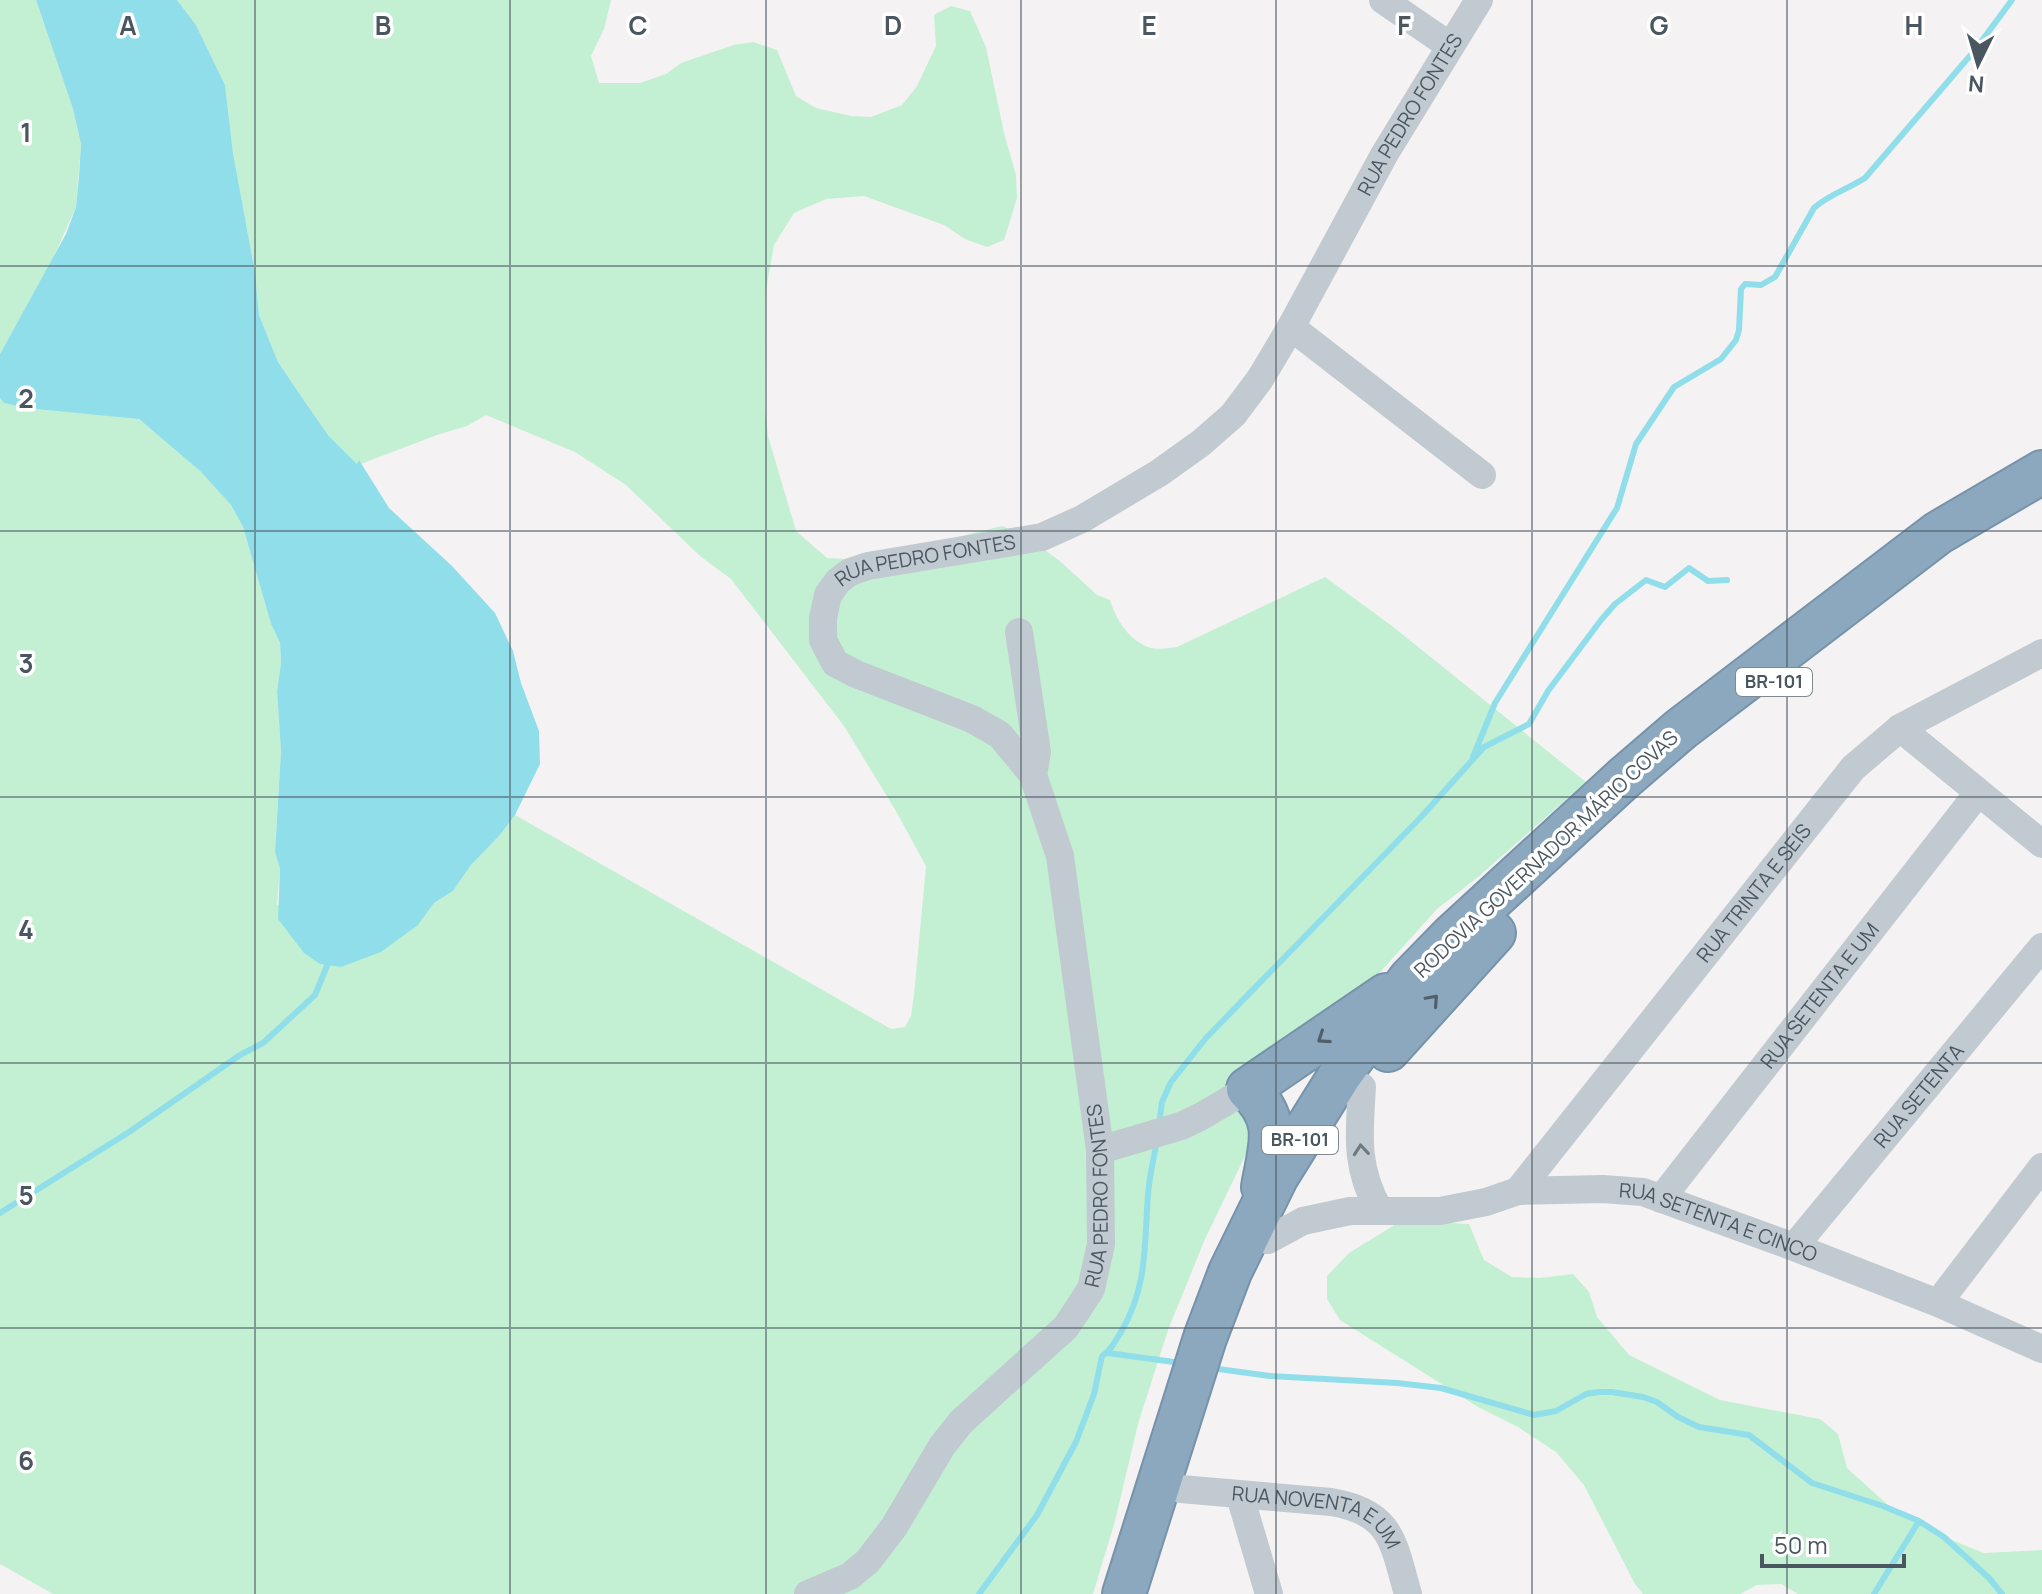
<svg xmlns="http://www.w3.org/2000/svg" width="2042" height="1594" font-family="Manrope,sans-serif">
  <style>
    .green { fill: #c3f0d2 }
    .water { fill: #91deeb }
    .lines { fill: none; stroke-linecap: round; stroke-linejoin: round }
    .stream { stroke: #91deeb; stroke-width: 6 }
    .highway-casing { stroke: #7793ab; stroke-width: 46 }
    .minor { stroke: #c1cad1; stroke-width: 28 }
    .highway { stroke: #8ba8bf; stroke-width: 42 }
    .oneway { stroke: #505f6a }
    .oneway2 { stroke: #6e7a82 }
    .grid { fill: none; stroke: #4a5760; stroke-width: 2; stroke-opacity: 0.55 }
    .labels { text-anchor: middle; stroke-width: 7; stroke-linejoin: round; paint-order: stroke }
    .shield { fill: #fff; stroke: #808990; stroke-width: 2 }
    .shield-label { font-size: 18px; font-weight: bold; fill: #4a5760 }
    .street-label { font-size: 20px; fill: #4a5760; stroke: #fff }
    .grid-label { font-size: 26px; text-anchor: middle; font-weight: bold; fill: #4a5760; stroke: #fff; stroke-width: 7; stroke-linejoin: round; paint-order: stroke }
  </style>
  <rect width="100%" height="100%" fill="#f4f2f2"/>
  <!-- green -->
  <path class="green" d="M0 0H36L73 109 81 144 76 207 50 265 0 354Z
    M177 0H611L604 29 591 56 599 83H640L666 74 681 63 734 45 753 42 777 50 796 96 816 108 851 116 871 117 902 105 917 86 936 46 934 15 951 6 970 11 986 47 1004 133 1016 175 1017 198 1004 240 987 247 965 239 944 225 864 196 826 199 794 213 774 245 766 290 765 408 768 436 796 531 827 558 846 559 913 548 1002 526 1026 536 1061 562 1097 595 1110 600C1116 620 1130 642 1151 648 1159 650 1169 648 1177 647L1325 577 1392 626 1586 782 1478 877 1437 909 1327 1031 1259 1127 1205 1239 1168 1330 1138 1424 1115 1521 1093 1594H53L0 1564V398L4 403 139 419 200 471 231 505 243 527 271 624 280 643 281 663 277 691 281 751 275 851 280 869 277 905 418 925 434 903 453 891 471 865 500 835 515 815 891 1029 905 1027 911 1016 914 995 926 866 896 811 844 726 731 579 700 556 626 485 575 452 486 415 467 426 437 435 358 465 328 435 301 396 278 362 259 315 255 272 233 153 225 85 196 25Z
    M1401 1221 1469 1224 1484 1260 1512 1277 1540 1278 1573 1274 1589 1292 1597 1317 1629 1355 1720 1400 1820 1419 1838 1434 1847 1468 1889 1506 1934 1533 1984 1553 2042 1550V1594H1798L1781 1584 1757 1585 1740 1594H1643L1635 1584 1584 1485 1556 1452 1518 1427 1478 1407 1340 1320 1327 1299V1276L1349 1253Z"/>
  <!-- water -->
  <path class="water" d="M36 0H177L196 25 225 85 233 153 255 272 259 315 278 362 301 396 328 435 357 464 359 460 389 508 452 566 495 613 513 651 521 683 539 731 540 764 515 815 500 835 471 865 453 891 434 903 418 925 381 952 341 967 320 964 304 953 278 919 280 869 275 852 281 751 277 691 281 663 280 643 271 624 243 527 231 505 200 471 139 419 26 408 4 403 0 398V354L66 234 76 207 79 176 81 144 73 109Z"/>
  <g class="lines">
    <!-- stream -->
    <path class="stream" d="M1473 757 1495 703 1617 508 1636 444 1674 387 1721 359 1736 340 1739 330 1741 289 1745 284 1761 285 1775 277 1814 208C1828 195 1848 189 1865 178L1975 50 2012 0
      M1159 1125 1162 1102 1171 1082 1206 1038 1422 816 1484 747 1529 724 1548 691 1601 620 1615 604 1646 580 1665 587 1689 568 1708 581 1727 580
      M0 1213 129 1132 240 1055 263 1043 315 995 329 961
      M1108 1353 1181 1363
      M1211 1368 1270 1376 1397 1383 1441 1388 1534 1415 1556 1411 1586 1394 1598 1392H1612L1643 1397 1657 1402 1678 1417 1699 1427 1749 1435 1812 1483 1883 1506 1919 1521 1944 1537 1989 1578 2002 1594
      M979 1594 1037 1515 1076 1442 1094 1394 1102 1356C1111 1351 1115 1341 1121 1332 1148 1286 1144 1246 1148 1195 1149 1177 1154 1158 1157 1140
      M1874 1594 1919 1521"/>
    <defs>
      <path id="highway" d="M1388 1050 1494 933
        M1263 1187C1270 1146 1282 1121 1248 1089L1386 995
        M1124 1594 1205 1338 1230 1272 1277 1176 1340 1075 1410 979 1451 937 1624 778 1681 729 1938 533 2042 472"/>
    </defs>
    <!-- highway casing -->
    <use href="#highway" class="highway-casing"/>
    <!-- minor -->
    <g class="minor">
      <path d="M1383 0 1450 46"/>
      <path d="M1291 327 1482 475"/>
      <path d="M1019 632 1037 752 1033 775"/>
      <path d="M1900 728 2042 844"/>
      <path d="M1362 1087C1359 1135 1355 1167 1379 1210"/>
      <path d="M1100 1150 1181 1126 1200 1117 1248 1089"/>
      <path id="s1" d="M1518 1191 1853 768 1900 728 2042 653"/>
      <path id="s2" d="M1661 1199 1978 793"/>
      <path id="s3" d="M1268 1240 1303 1221 1350 1211H1440L1486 1202 1518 1191 1603 1189 1643 1192 1794 1247 1938 1303 2042 1349"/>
      <path id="s4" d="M1794 1247 2042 947"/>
      <path d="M1938 1303 2042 1167"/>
      <path id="s5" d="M1181 1489 1331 1502C1392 1512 1393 1542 1408 1594"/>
      <path d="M1240 1496 1269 1594"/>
      <path id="s6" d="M808 1594 850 1576 868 1561 894 1527 942 1446 961 1422 1066 1327 1091 1289 1101 1244 1100 1150 1060 856 1033 775 1000 735 972 719 856 674 835 663 823 640V618L828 595 838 581 850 572 868 566 1042 537 1082 519 1159 473 1201 443 1233 415 1260 379 1291 327 1384 155 1479 0"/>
    </g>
    <!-- highway -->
    <use href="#highway" class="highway"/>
  </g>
  <!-- one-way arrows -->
  <defs><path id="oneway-chevron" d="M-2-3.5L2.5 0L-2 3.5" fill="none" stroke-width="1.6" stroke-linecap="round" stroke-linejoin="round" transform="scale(2)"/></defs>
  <g class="oneway">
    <use href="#oneway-chevron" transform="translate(1433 1000) rotate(-48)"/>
    <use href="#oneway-chevron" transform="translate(1323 1038) rotate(146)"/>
  </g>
  <use class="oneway2" href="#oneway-chevron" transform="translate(1361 1150) rotate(-95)"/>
  <!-- grid -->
  <path class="grid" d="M255 0V1594M510 0V1594M766 0V1594M1021 0V1594M1276 0V1594M1532 0V1594M1787 0V1594M0 266H2042M0 531H2042M0 797H2042M0 1063H2042M0 1328H2042"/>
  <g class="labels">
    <!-- shield labels -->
    <g class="shield">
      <rect x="1736" y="668" width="76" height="28" rx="6"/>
      <rect x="1262" y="1126" width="76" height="28" rx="6"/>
    </g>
    <g class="shield-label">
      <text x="1774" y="688">BR-101</text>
      <text x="1300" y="1146">BR-101</text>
    </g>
    <!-- street labels -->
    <g class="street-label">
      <text dy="7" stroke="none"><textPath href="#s6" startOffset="2054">RUA PEDRO FONTES</textPath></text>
      <text dy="7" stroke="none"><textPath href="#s6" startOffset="1358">RUA PEDRO FONTES</textPath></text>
      <text transform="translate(1546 854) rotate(-43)" y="7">RODOVIA GOVERNADOR MÁRIO COVAS</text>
      <text dy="7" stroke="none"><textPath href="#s1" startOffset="380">RUA TRINTA E SEIS</textPath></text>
      <text dy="7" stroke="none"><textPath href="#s2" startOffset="258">RUA SETENTA E UM</textPath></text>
      <text dy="7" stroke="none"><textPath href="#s4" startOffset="196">RUA SETENTA</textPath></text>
      <text dy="7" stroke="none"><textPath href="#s6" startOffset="518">RUA PEDRO FONTES</textPath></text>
      <text dy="7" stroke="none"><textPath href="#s3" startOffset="464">RUA SETENTA E CINCO</textPath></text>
      <text dy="7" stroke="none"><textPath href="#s5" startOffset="142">RUA NOVENTA E UM</textPath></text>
    </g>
  </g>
  <g class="grid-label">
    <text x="128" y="35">A</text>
    <text x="383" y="35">B</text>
    <text x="638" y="35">C</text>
    <text x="893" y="35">D</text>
    <text x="1149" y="35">E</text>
    <text x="1404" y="35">F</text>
    <text x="1659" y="35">G</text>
    <text x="1914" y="35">H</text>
    <text x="26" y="142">1</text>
    <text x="26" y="408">2</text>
    <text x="26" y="673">3</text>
    <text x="26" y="939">4</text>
    <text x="26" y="1205">5</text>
    <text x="26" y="1470">6</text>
  </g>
  <!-- north arrow -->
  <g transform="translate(1978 64) rotate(185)" stroke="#ffffff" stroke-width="6" paint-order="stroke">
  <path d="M0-6L14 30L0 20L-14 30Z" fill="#4a5760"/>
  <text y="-12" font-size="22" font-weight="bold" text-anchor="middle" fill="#4a5760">N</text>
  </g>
  <!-- scale -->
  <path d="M1762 1554v12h142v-12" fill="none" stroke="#4a5760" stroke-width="4"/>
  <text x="1774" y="1554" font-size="24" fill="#4a5760" stroke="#ffffff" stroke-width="6" paint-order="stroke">50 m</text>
</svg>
